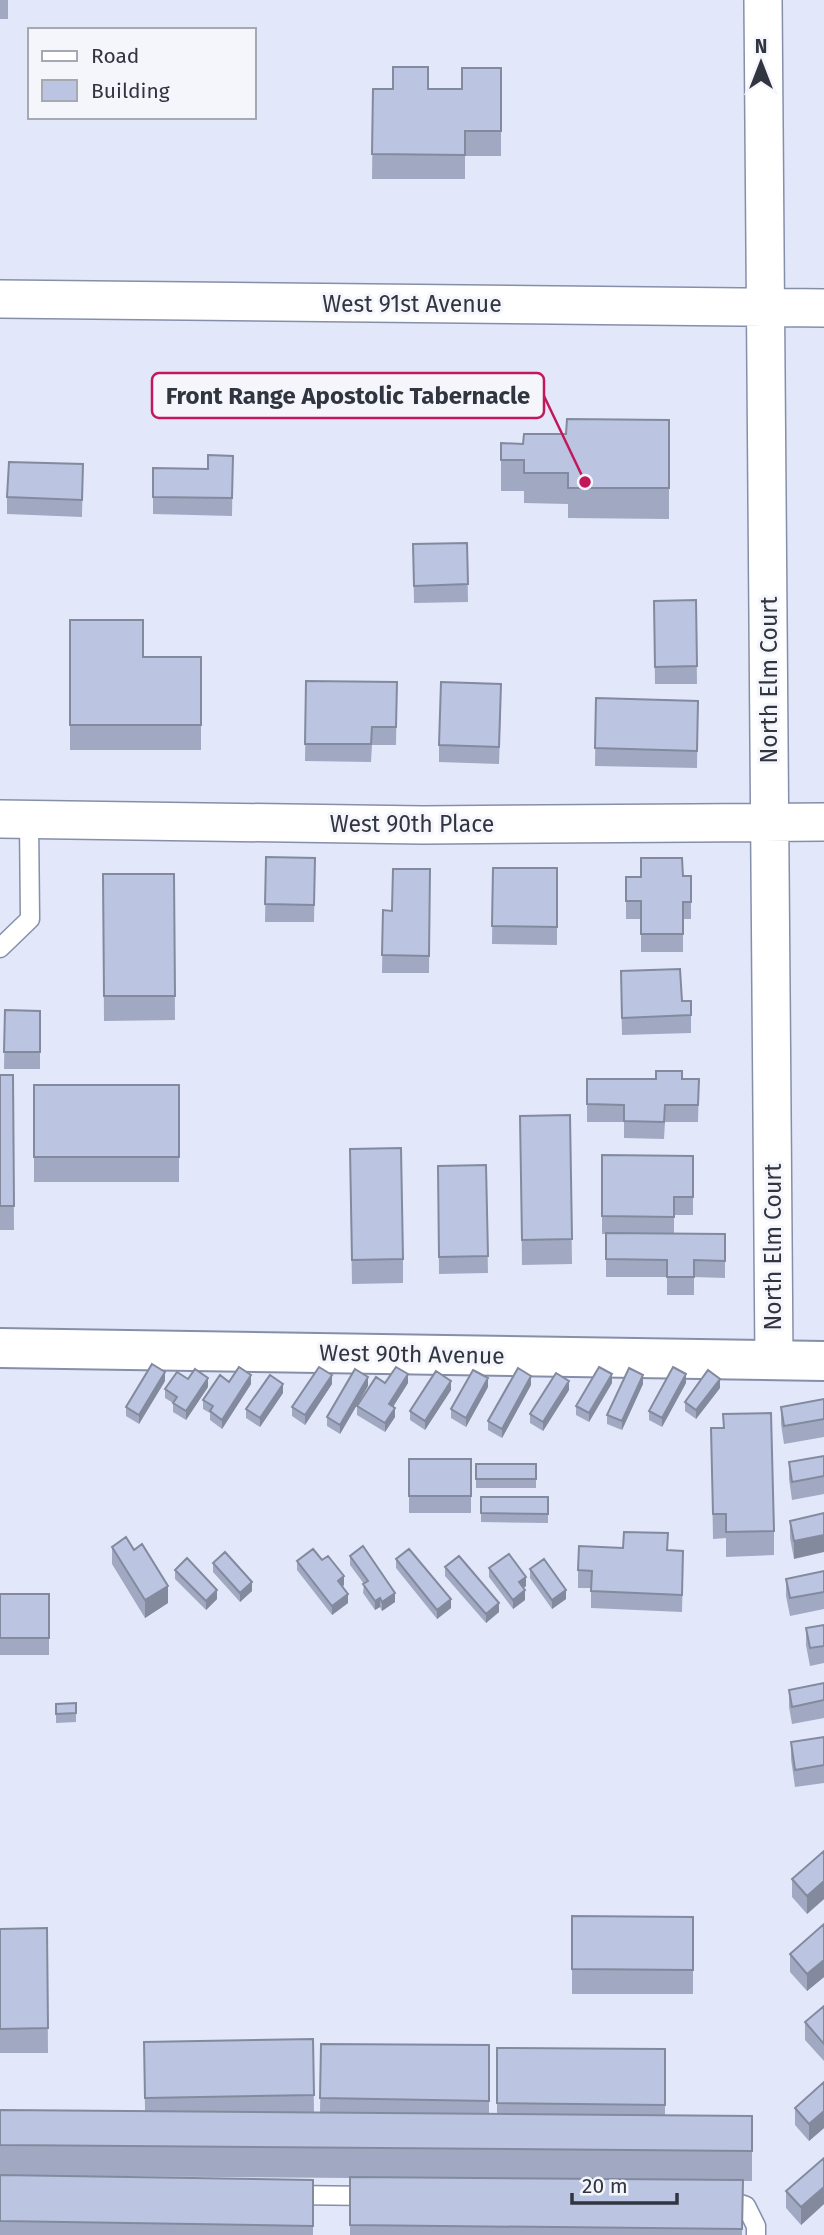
<svg xmlns="http://www.w3.org/2000/svg" width="824" height="2235" font-family="'Fira Sans',sans-serif">
  <style>
    .lines { fill: none; stroke-linecap: round; stroke-linejoin: round }
    .lane-casing { stroke: #868fa9; stroke-width: 21 }
    .street-casing { stroke: #868fa9; stroke-width: 40 }
    .secondary-casing { stroke: #868fa9; stroke-width: 42 }
    .lane { stroke: #fff; stroke-width: 18 }
    .street { stroke: #fff; stroke-width: 37 }
    .secondary { stroke: #fff; stroke-width: 38 }
    .wall { fill: #a1a9c2 }
    .shaded-wall { fill: #838a9e }
    .building { fill: #bbc5e1; stroke: #838a9e; stroke-width: 2 }
    .labels { text-anchor: middle; stroke-width: 6; stroke-linejoin: round; paint-order: stroke }
    .street-label { font-size: 23px; fill: #313540; stroke: #f4f6fc }
    .leader { fill: none; stroke: #c2185b; stroke-width: 2.5 }
    .callout-dot { fill: #c2185b; stroke: #f4f6fc; stroke-width: 2.5 }
    .callout { fill: #f4f6fc; stroke: #c2185b; stroke-width: 2.5 }
    .callout-label { font-size: 24px; text-anchor: middle; font-weight: bold; fill: #313540 }
  </style>
  <rect width="100%" height="100%" fill="#e2e8fa"/>
  <g class="lines">
    <defs>
      <path id="lane" d="M0 948 30 919 29 819
        M290 2195 374 2196
        M721 2197 746 2206 756 2226V2235"/>
      <path id="street" d="M763 0 774 1360
        M0 299 824 308
        M0 819 423 825 824 822"/>
      <path id="secondary" d="M0 1348 824 1361"/>
    </defs>
    <!-- lane casing -->
    <use href="#lane" class="lane-casing"/>
    <!-- street casing -->
    <use href="#street" class="street-casing"/>
    <!-- secondary casing -->
    <use href="#secondary" class="secondary-casing"/>
    <!-- lane -->
    <use href="#lane" class="lane"/>
    <!-- street -->
    <use href="#street" class="street"/>
    <!-- secondary -->
    <use href="#secondary" class="secondary"/>
  </g>
  <!-- wall -->
  <path class="wall" d="M0 0H8V19H0Z
    M501 68V156H465V179H372L373 89H462Z
    M669 420V519L568 518V504L524 503V491H501V443L523 444 566 434Z
    M233 456 232 516 153 514V468L208 469Z
    M83 464 82 517 7 514V497Z
    M467 543 468 602 414 603 413 544Z
    M696 600 697 684H655L654 601Z
    M70 620 143 657H201V750H70Z
    M306 681 397 682 396 745H372L371 762 305 761Z
    M596 698 698 701 697 768 595 766Z
    M501 701 499 764 439 762V745Z
    M266 857 315 858 314 922H265Z
    M493 868H557V945L492 944Z
    M430 869 429 973H382L383 910 392 911Z
    M103 874H174L175 1020 104 1021Z
    M683 876 691 902V919H683V952H641V919H626V877Z
    M621 988 682 1001 691 1015V1033L622 1035Z
    M5 1010 40 1011V1069H4Z
    M0 1075H13L14 1230H0Z
    M587 1079H699L698 1122H665L664 1139 624 1138V1122H587Z
    M34 1085H179V1182H34Z
    M570 1115 572 1264 522 1265 520 1116Z
    M602 1155 693 1156V1215H674V1233L725 1234V1278L694 1277V1295H667V1277H606V1234H602Z
    M486 1165 488 1273 439 1274 438 1166Z
    M350 1173 403 1259V1283L352 1284Z
    M188 1379 208 1387 186 1420 173 1412V1403L165 1398V1389Z
    M165 1381 139 1424 126 1416V1407Z
    M229 1382 251 1384 222 1429 210 1420V1413L203 1409V1400Z
    M385 1383H408L393 1407 395 1417 385 1432 357 1415V1406Z
    M612 1383 589 1422 576 1415V1406Z
    M686 1383 662 1427 649 1420V1411Z
    M332 1384 305 1425 292 1416V1407Z
    M643 1384 622 1430 607 1424V1415Z
    M531 1385 502 1438 488 1430V1421Z
    M368 1386 340 1434 327 1426V1417Z
    M488 1387 466 1427 451 1418V1409Z
    M720 1388 696 1419 685 1411V1402Z
    M451 1390 425 1430 410 1420V1411Z
    M569 1390 543 1431 530 1423V1414Z
    M283 1393 260 1427 246 1418V1409Z
    M824 1399V1437L784 1444 781 1424V1407Z
    M711 1428 774 1531V1555L726 1557V1538L713 1539Z
    M824 1456V1494L792 1500 789 1479V1462Z
    M409 1459H471V1513H409Z
    M476 1464H536V1488H476Z
    M481 1497H548V1523L481 1522Z
    M824 1513 794 1559 790 1538V1521Z
    M112 1547 134 1550 168 1603 145 1618 112 1564Z
    M668 1550 683 1568 682 1612 591 1608V1588H578V1570Z
    M350 1556 395 1602 382 1611 380 1607 375 1610 363 1593 364 1584 350 1565Z
    M396 1559 451 1608 437 1619 396 1568Z
    M322 1560 344 1585 343 1586 348 1603 332 1615 297 1570V1561Z
    M213 1563 252 1591 240 1602 213 1572Z
    M445 1567 499 1612 486 1623 445 1576Z
    M489 1568 526 1586 523 1588 525 1600 513 1609 489 1577Z
    M530 1569 566 1599 552 1609 530 1578Z
    M175 1570 217 1599 206 1610 175 1579Z
    M824 1571V1609L790 1616 786 1596V1579Z
    M0 1594H49V1655H0Z
    M824 1625V1663L810 1666 806 1645V1628Z
    M824 1683V1718L792 1724 789 1707V1690Z
    M56 1704 76 1713V1722L56 1723Z
    M824 1737V1783L795 1787 791 1759V1742Z
    M824 1851V1899L807 1914 792 1897V1879Z
    M572 1916 693 1917V1994H572Z
    M824 1924V1977L807 1991 790 1972V1954Z
    M47 1928 48 2053H0V1929Z
    M824 2006V2061L805 2040V2022Z
    M313 2039 314 2112H320L321 2044 489 2045V2114H497V2048L665 2049V2115L752 2116V2181H743L742 2235H350V2178L61 2176 313 2180V2235H0V2110L145 2111 144 2042Z
    M824 2082V2128L809 2141 795 2125V2108Z
    M824 2158V2204L801 2225 786 2208V2191Z"/>
  <!-- shaded-wall -->
  <path class="shaded-wall" d="M165 1372V1381L139 1424V1415Z
    M408 1374V1383L389 1413V1404Z
    M612 1374V1383L589 1422V1413Z
    M686 1374V1383L662 1427V1418Z
    M251 1375V1384L222 1429V1420Z
    M332 1375V1384L305 1425V1415Z
    M643 1375V1384L622 1430V1421Z
    M531 1376V1385L502 1438V1429Z
    M368 1377V1386L340 1434V1425Z
    M208 1378V1387L186 1420V1411Z
    M488 1378V1387L466 1427V1418Z
    M720 1379V1388L696 1419V1410Z
    M451 1381V1390L425 1430V1421Z
    M569 1381V1390L543 1431V1422Z
    M283 1384V1393L260 1427V1418Z
    M395 1408V1417L385 1432V1423Z
    M824 1535V1552L794 1559V1541Z
    M344 1576V1585L338 1590V1581Z
    M526 1577V1586L519 1591V1582Z
    M252 1582V1591L240 1602V1593Z
    M168 1586V1603L145 1618V1600Z
    M217 1590V1599L206 1610V1601Z
    M525 1590V1600L513 1609V1600Z
    M566 1590V1599L552 1609V1600Z
    M395 1593V1602L382 1611V1602Z
    M348 1594V1603L332 1615V1606Z
    M380 1598V1607L375 1610V1601Z
    M451 1599V1608L437 1619V1610Z
    M499 1603V1612L486 1623V1614Z
    M824 1881V1899L807 1914V1896Z
    M824 1960V1977L807 1991V1974Z
    M824 2111V2128L809 2141V2124Z
    M824 2187V2204L801 2225V2207Z"/>
  <!-- building -->
  <path class="building" d="M393 67H428V89H462V68H501V131H465V155L372 154 373 89H393Z
    M567 419 669 420V488H568V473H524V460H501V443L523 444 524 434H566Z
    M208 455 233 456 232 498 153 497V468L208 469Z
    M9 462 83 464 82 500 7 497Z
    M467 543 468 584 414 586 413 544Z
    M696 600 697 666 655 667 654 601Z
    M70 620H143V657H201V725H70Z
    M306 681 397 682 396 727H372L371 744H305Z
    M441 682 501 684 499 747 439 745Z
    M596 698 698 701 697 751 595 748Z
    M266 857 315 858 314 905 265 904Z
    M641 858H682L683 876H691V902H683V934H641V901H626V877H641Z
    M493 868H557V927L492 926Z
    M393 869H430L429 956 382 955 383 910 392 911Z
    M103 874H174L175 996H104Z
    M680 969 682 1001H691V1015L622 1018 621 971Z
    M5 1010 40 1011V1052H4Z
    M656 1071H682V1079H699L698 1105H665L664 1122 624 1121V1105L587 1104V1079H656Z
    M0 1075H13L14 1206H0Z
    M34 1085H179V1157H34Z
    M570 1115 572 1239 522 1240 520 1116Z
    M401 1148 403 1259 352 1260 350 1149Z
    M602 1155 693 1156V1197H674V1217L602 1216Z
    M486 1165 488 1256 439 1257 438 1166Z
    M606 1233 725 1234V1261L694 1260V1277H667V1260L606 1259Z
    M152 1364 165 1372 139 1415 126 1407Z
    M239 1367 251 1375 222 1420 210 1411 213 1406 203 1400 220 1375 229 1382Z
    M319 1367 332 1375 305 1415 292 1407Z
    M396 1367 408 1374 389 1404 395 1408 385 1423 357 1406 376 1377 385 1383Z
    M599 1367 612 1374 589 1413 576 1406Z
    M673 1367 686 1374 662 1418 649 1411Z
    M518 1368 531 1376 502 1429 488 1421Z
    M629 1368 643 1375 622 1421 607 1415Z
    M195 1369 208 1378 186 1411 173 1403 177 1397 165 1389 177 1372 188 1379Z
    M355 1369 368 1377 340 1425 327 1417Z
    M473 1370 488 1378 466 1418 451 1409Z
    M708 1370 720 1379 696 1410 685 1402Z
    M436 1371 451 1381 425 1421 410 1411Z
    M556 1373 569 1381 543 1422 530 1414Z
    M270 1375 283 1384 260 1418 246 1409Z
    M824 1399V1419L784 1426 781 1407Z
    M771 1413 774 1531 726 1532V1514H713L711 1428H724L723 1414Z
    M824 1456V1476L792 1482 789 1462Z
    M409 1459H471V1496H409Z
    M476 1464H536V1479H476Z
    M481 1497H548V1514L481 1513Z
    M824 1513V1535L794 1541 790 1521Z
    M624 1532 668 1533 667 1550 683 1551 682 1595 591 1591 592 1571 578 1570 579 1546 623 1548Z
    M126 1537 134 1550 142 1544 168 1586 145 1600 112 1547Z
    M363 1546 395 1593 382 1602 380 1598 375 1601 363 1584 368 1581 350 1556Z
    M313 1549 322 1560 328 1556 344 1576 338 1581 348 1594 332 1606 297 1561Z
    M409 1549 451 1599 437 1610 396 1559Z
    M225 1552 252 1582 240 1593 213 1563Z
    M509 1554 526 1577 519 1582 525 1590 513 1600 489 1568Z
    M459 1556 499 1603 486 1614 445 1567Z
    M187 1558 217 1590 206 1601 175 1570Z
    M544 1559 566 1590 552 1600 530 1569Z
    M824 1571V1592L790 1598 786 1579Z
    M0 1594H49V1638H0Z
    M824 1625V1646L810 1648 806 1628Z
    M824 1683V1700L792 1707 789 1690Z
    M76 1703V1713L56 1714V1704Z
    M824 1737V1765L795 1770 791 1742Z
    M824 1851V1881L807 1896 792 1879Z
    M572 1916 693 1917V1970L572 1969Z
    M824 1924V1960L807 1974 790 1954Z
    M47 1928 48 2028 0 2029V1929Z
    M824 2006V2044L805 2022Z
    M313 2039 314 2095 145 2098 144 2042Z
    M321 2044 489 2045V2101L320 2098Z
    M497 2048 665 2049V2105L497 2103Z
    M824 2082V2111L809 2124 795 2108Z
    M0 2110 752 2116V2151L0 2145Z
    M824 2158V2187L801 2207 786 2191Z
    M0 2175 313 2180V2226L0 2221Z
    M350 2177 743 2180 742 2229 350 2225Z"/>
  <g class="labels">
    <!-- street labels -->
    <g class="street-label">
      <text x="412" y="312">West 91st Avenue</text>
      <text transform="translate(769 680) rotate(-90)" y="8">North Elm Court</text>
      <text x="412" y="832">West 90th Place</text>
      <text transform="translate(773 1247) rotate(-90)" y="8">North Elm Court</text>
      <text transform="translate(412 1354) rotate(1)" y="8">West 90th Avenue</text>
    </g>
  </g>
  <!-- callouts -->
  <path class="leader" d="M585 482L544 396"/>
  <circle class="callout-dot" cx="585" cy="482" r="7"/>
  <rect class="callout" x="152" y="373" width="392" height="45" rx="7"/>
  <g class="callout-label">
    <text x="348" y="404">Front Range Apostolic Tabernacle</text>
  </g>
  <!-- legend -->
  <rect x="28" y="28" width="228" height="91" fill="#f4f6fc" stroke="#a6a9b1" stroke-width="2"/>
  <rect x="42" y="51" width="35" height="10" fill="#ffffff" stroke="#a6a9b1" stroke-width="2"/>
  <text x="91" y="63" font-size="21" fill="#313540">Road</text>
  <rect x="42" y="80" width="35" height="21" fill="#bbc5e1" stroke="#a6a9b1" stroke-width="2"/>
  <text x="91" y="98" font-size="21" fill="#313540">Building</text>
  <!-- north arrow -->
  <g transform="translate(761 63)" stroke="#f4f6fc" stroke-width="5" paint-order="stroke">
  <path d="M0-5L12 26L0 18L-12 26Z" fill="#313540"/>
  <text y="-10" font-size="19" font-weight="bold" text-anchor="middle" fill="#313540">N</text>
  </g>
  <!-- scale -->
  <path d="M572 2193v10h105v-10" fill="none" stroke="#313540" stroke-width="3.5"/>
  <text x="582" y="2193" font-size="21" fill="#313540" stroke="#f4f6fc" stroke-width="5" paint-order="stroke">20 m</text>
</svg>
